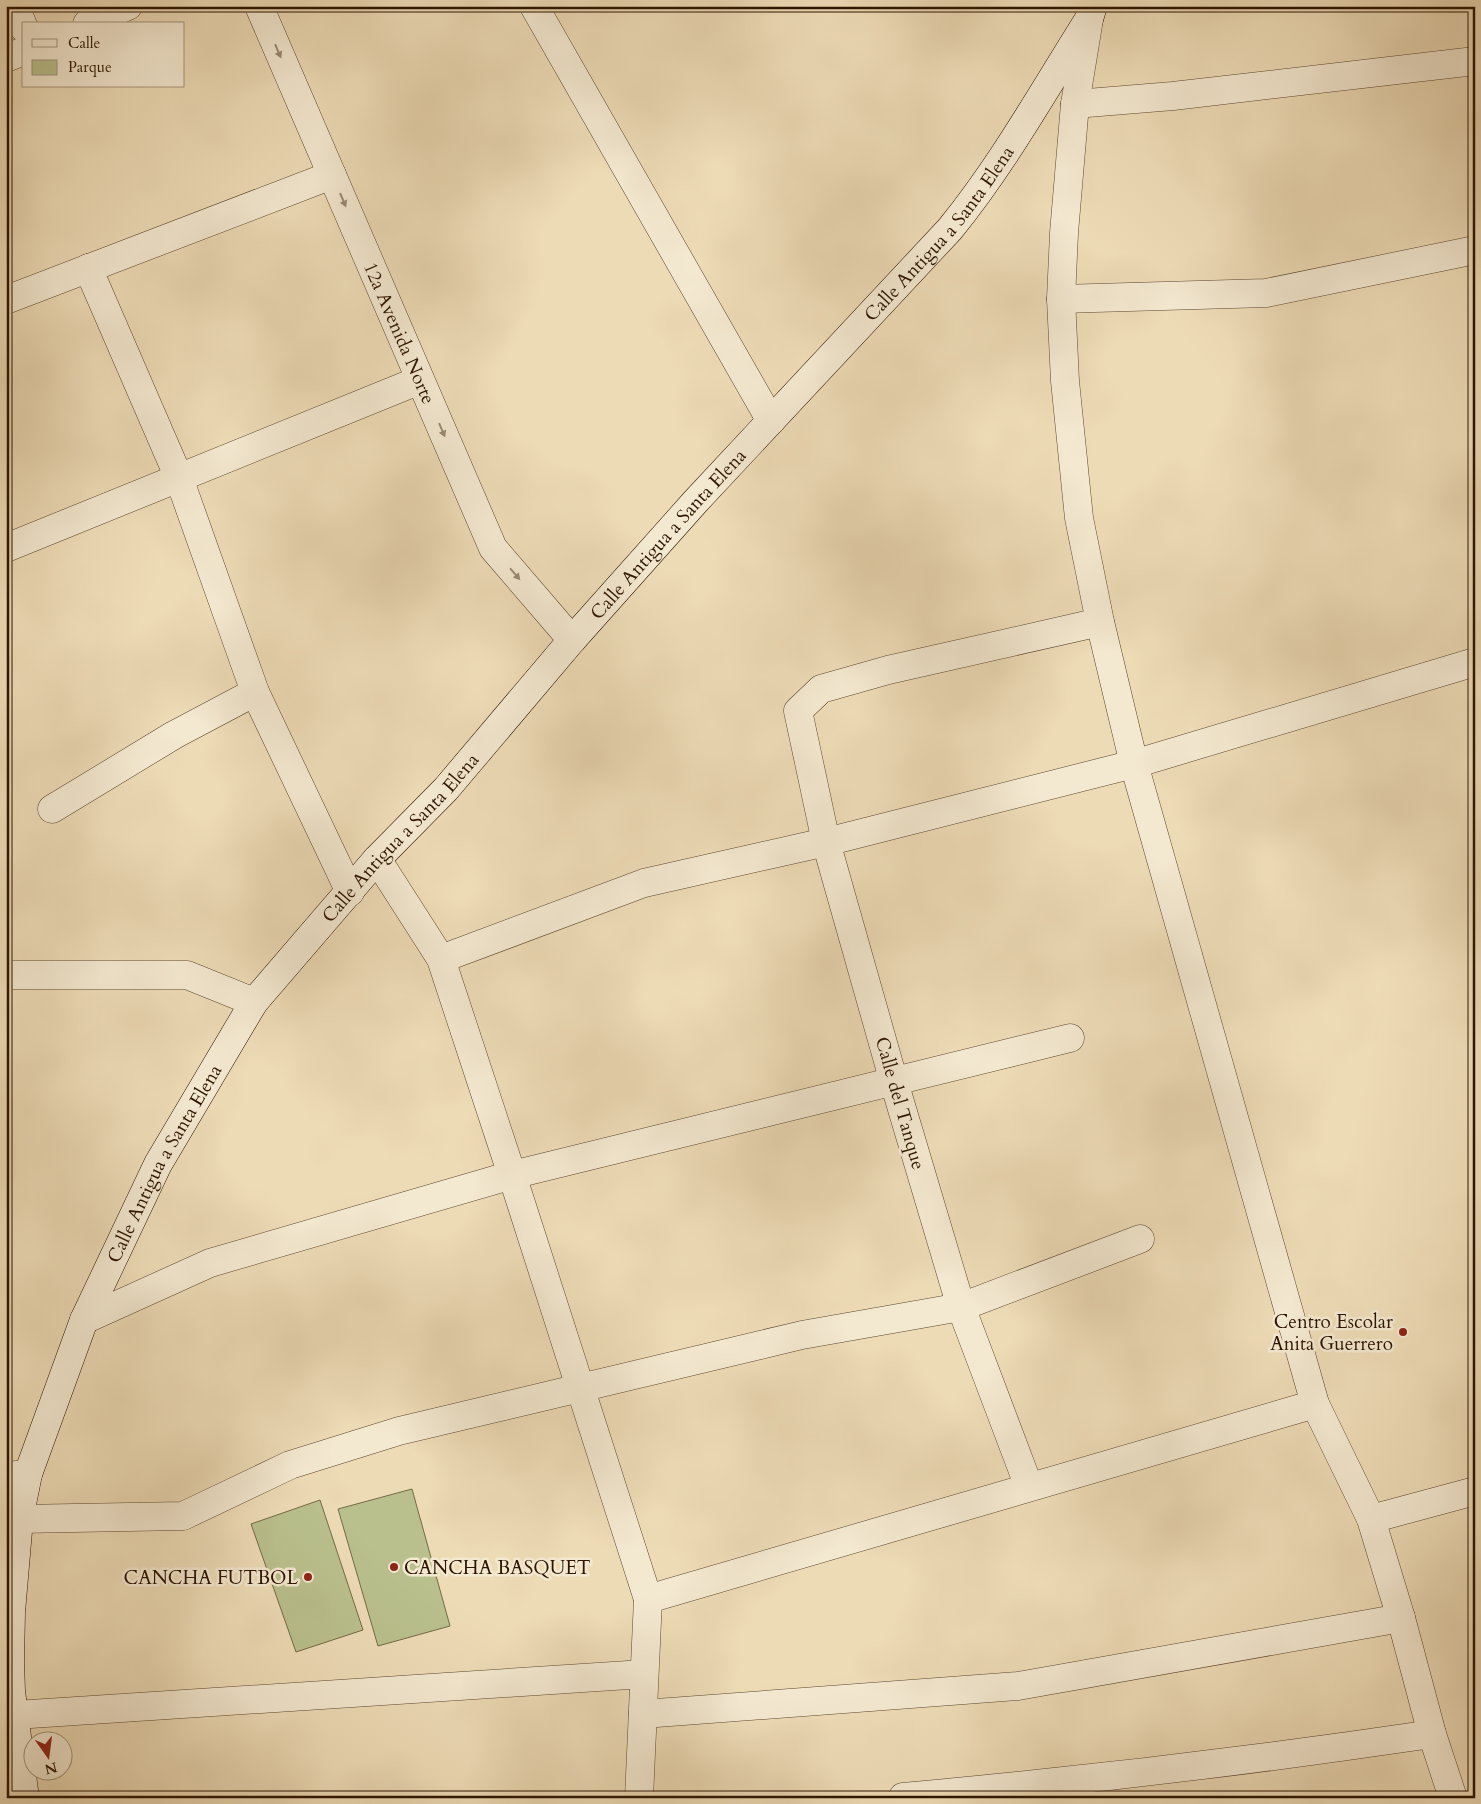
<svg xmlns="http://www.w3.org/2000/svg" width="1481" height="1804" font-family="Cardo,serif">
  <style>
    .green { fill: #b9c08d; stroke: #736a46 }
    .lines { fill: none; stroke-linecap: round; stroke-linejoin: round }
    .street-casing { stroke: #5d462e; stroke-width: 29 }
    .secondary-casing { stroke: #2d1500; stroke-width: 29 }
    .street { stroke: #f3e8d0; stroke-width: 28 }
    .secondary { stroke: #f3e8d0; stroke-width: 28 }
    .oneway { fill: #9a8972 }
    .poi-dot { fill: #8f2418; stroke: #f3e8d0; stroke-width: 2 }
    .labels { text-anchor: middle; stroke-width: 5; stroke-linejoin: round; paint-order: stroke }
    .street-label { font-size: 19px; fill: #2d1500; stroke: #f3e8d0 }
    .poi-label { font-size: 19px; fill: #2d1500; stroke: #f3e8d0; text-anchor: end }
  </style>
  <rect width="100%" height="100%" fill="#eddbb6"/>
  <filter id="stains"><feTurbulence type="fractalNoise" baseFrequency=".004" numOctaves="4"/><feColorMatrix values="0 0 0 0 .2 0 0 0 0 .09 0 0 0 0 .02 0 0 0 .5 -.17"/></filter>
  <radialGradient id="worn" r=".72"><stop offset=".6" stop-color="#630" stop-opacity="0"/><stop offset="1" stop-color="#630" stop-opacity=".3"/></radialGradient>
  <!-- green -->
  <path class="green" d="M412 1489 450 1626 378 1646 338 1509Z
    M320 1500 363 1630 296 1652 251 1524Z"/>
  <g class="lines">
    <defs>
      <g id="street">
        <path d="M15 6 24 28"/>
        <path id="s1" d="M259 6 493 548 572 640"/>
        <path d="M534 6 771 421"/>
        <path d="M1089 19 1075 104 1064 233 1061 299 1065 381 1079 518 1100 622 1134 764 1315 1404 1371 1519 1401 1618 1432 1734 1453 1798"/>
        <path d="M87 24 128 6"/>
        <path d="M6 58 24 51"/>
        <path d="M1075 104 1173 96 1475 61"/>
        <path d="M88 268 179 478 255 692 350 892"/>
        <path d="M1061 299 1266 293 1475 250"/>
        <path d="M6 300 332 175"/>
        <path d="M6 548 420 380"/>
        <path d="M52 809 174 735 255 692"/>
        <path d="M377 859 441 959 512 1175 648 1599 639 1798"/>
        <path d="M441 959 644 883 826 842 1134 764 1475 662"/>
        <path d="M6 975H187L254 1002"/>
        <path d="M84 1320 210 1263 512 1175 1070 1038"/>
        <path d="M6 1476 28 1474"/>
        <path d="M1029 1487 961 1307 894 1082 826 842 798 711 821 689 888 670 1100 622"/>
        <path d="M19 1519 183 1516 290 1465 399 1431 802 1335 961 1307 1140 1239"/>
        <path d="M1371 1519 1475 1491"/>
        <path d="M648 1599 1315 1404"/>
        <path d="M643 1714 1018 1686 1401 1618"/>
        <path d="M15 1715 644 1674"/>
        <path d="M903 1797C1080 1781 1256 1760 1432 1734"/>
      </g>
      <g id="secondary">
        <path id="s2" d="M25 1798 11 1691 10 1662 11 1612 19 1519 28 1474 84 1320 158 1164 254 1002 377 859 446 789 572 640 695 502 950 229C1003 164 1044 90 1089 19L1093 6"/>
      </g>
    </defs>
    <!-- street casing -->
    <use href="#street" class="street-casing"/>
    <!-- secondary casing -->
    <use href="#secondary" class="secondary-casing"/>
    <!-- street -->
    <use href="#street" class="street"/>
    <!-- secondary -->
    <use href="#secondary" class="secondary"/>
  </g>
  <!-- one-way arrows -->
  <defs><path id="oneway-solid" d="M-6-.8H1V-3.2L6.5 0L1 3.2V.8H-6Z" transform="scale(1.25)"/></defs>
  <g class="oneway">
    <use href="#oneway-solid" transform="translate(278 51) rotate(67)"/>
    <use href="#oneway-solid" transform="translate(343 200) rotate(67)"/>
    <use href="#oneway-solid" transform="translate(442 430) rotate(67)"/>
    <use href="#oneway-solid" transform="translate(515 574) rotate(49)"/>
  </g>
  <!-- markers -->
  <g class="poi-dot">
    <circle cx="1403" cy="1332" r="5"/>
    <circle cx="394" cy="1567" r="5"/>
    <circle cx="308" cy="1577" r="5"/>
  </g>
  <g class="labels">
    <!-- street labels -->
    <g class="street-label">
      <text dy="7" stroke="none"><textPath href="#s2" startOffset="1881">Calle Antigua a Santa Elena</textPath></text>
      <text dy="7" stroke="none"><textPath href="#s1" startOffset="356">12a Avenida Norte</textPath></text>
      <text dy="7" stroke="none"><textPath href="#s2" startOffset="1476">Calle Antigua a Santa Elena</textPath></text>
      <text dy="7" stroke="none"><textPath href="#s2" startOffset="1071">Calle Antigua a Santa Elena</textPath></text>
      <text transform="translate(901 1103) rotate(74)" y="7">Calle del Tanque</text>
      <text dy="7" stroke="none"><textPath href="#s2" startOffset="666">Calle Antigua a Santa Elena</textPath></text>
    </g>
    <!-- poi labels -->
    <g class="poi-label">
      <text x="1393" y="1328">Centro Escolar<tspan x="1393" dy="22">Anita Guerrero</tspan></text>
      <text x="404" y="1574" text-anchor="start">CANCHA BASQUET</text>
      <text x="298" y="1584">CANCHA FUTBOL</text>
    </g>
  </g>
  <!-- margin -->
  <rect width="1481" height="1804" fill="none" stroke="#eddbb6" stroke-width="25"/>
  <rect x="8" y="8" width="1466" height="1789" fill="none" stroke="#2d1500" stroke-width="2.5"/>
  <rect x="12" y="12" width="1456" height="1779" fill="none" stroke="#2d1500"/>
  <!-- legend -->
  <rect x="22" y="22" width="162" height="65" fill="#f3e8d0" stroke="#a4947d"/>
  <rect x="32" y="39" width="25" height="8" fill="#f3e8d0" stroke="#a4947d"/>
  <text x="68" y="48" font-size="15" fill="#2d1500">Calle</text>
  <rect x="32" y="60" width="25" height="15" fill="#b9c08d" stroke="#a4947d"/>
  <text x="68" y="72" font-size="15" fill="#2d1500">Parque</text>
  <!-- north arrow -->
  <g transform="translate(48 1756) rotate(166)"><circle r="24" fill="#f3e8d0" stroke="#a4947d"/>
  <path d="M0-4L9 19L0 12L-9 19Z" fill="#8f2418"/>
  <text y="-8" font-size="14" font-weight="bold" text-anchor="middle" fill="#2d1500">N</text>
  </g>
  <rect width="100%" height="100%" filter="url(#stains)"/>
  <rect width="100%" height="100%" fill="url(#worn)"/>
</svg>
